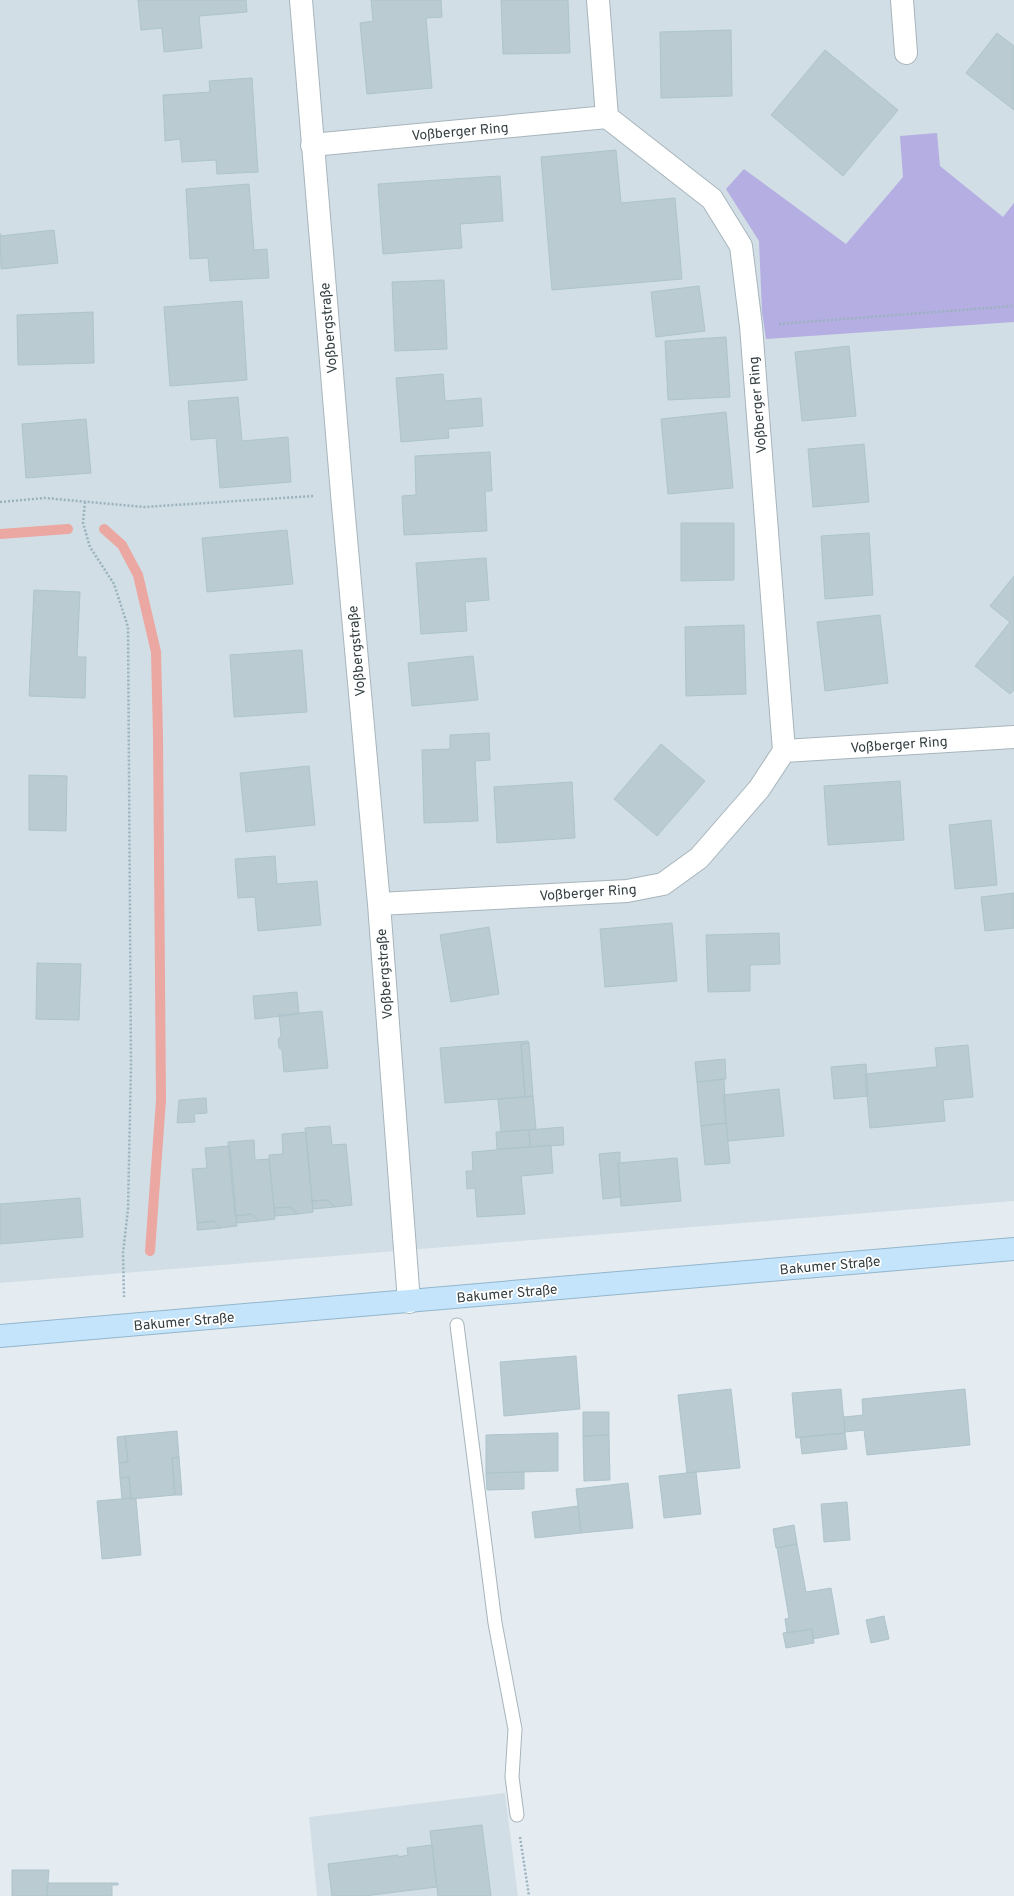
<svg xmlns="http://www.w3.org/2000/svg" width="1014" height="1896" font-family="Overpass,sans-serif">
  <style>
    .residential { fill: #d2dee5 }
    .green { fill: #b4aee3 }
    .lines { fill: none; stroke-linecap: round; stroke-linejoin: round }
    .stream { stroke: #eba7a2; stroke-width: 10 }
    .building { fill: #bacbd2; stroke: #aec4cc }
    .lane-casing { stroke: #a7b5bc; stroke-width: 15 }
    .street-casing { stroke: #a7b5bc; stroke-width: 24 }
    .secondary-casing { stroke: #93b6cc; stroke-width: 24 }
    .path { stroke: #99b2bd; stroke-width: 2.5; stroke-dasharray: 2 2; stroke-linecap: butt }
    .lane { stroke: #fff; stroke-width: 13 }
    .street { stroke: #fff; stroke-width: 22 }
    .secondary { stroke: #c3e4fb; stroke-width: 22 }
    .labels { text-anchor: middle; stroke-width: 3.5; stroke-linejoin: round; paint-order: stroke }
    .street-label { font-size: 14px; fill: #343f42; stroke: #fff }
  </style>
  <rect width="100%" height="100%" fill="#e4ecf1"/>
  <!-- residential -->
  <path class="residential" d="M0 0H1014V1201L0 1283Z
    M505 1793 518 1896H317L309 1817Z"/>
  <!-- green -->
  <path class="green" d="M937 133 940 166 1003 217 1014 203V322L766 339 762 312 759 241 726 189 744 169 846 244 903 177 900 136Z"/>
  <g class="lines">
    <!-- stream -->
    <path class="stream" d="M104 529 122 545 138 575 156 652 158 736 161 1100 150 1251
      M0 534 68 529"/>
  </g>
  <!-- building -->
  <path class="building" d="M138 0H246L247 12 199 16 202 48 164 52 162 28 141 30Z
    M371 0H441L442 17 426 18 432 88 367 94 360 23 373 21Z
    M501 0H568L570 53 503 54Z
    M731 30 732 96 661 98 660 32Z
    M997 33 1014 46V110L966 73Z
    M825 50 898 110 843 176 771 115Z
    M252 78 258 172 217 174 216 160 182 162 180 139 165 141 163 95 210 92 209 81Z
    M616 150 621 203 675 198 682 279 552 290 541 157Z
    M500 176 503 221 460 224 462 248 383 254 378 184Z
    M249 184 254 250 267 249 269 278 210 281 208 258 190 259 186 189Z
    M54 230 58 263 1 269 0 233V236Z
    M444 280 447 349 395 351 392 282Z
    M699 286 705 331 656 337 651 292Z
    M242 301 247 380 170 386 164 307Z
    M93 312 94 363 18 365 17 315Z
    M726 337 730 397 668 400 665 341Z
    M849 346 856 416 802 421 795 352Z
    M443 374 445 401 481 398 483 426 448 429 449 438 401 442 396 378Z
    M238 397 242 441 288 437 291 482 220 488 216 438 191 440 188 401Z
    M726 412 733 488 668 494 661 419Z
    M86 419 91 473 26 478 22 424Z
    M864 444 869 502 813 507 808 449Z
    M490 452 492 491H485L487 531 404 535 402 496 416 495 415 456Z
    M681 523H734V580L681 581Z
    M287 530 293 584 207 592 202 538Z
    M869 533 873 595 825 599 821 536Z
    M486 558 489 600 465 602 467 631 421 634 416 563Z
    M1014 576V690L1010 694 975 666 1010 622 990 606Z
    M34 590 80 592 77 657H86L85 698 29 696Z
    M880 615 888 683 825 691 817 622Z
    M744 625 746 694 686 696 685 627Z
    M302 650 307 712 234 717 230 655Z
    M473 656 478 700 412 706 408 663Z
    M489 733 490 760 475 761 478 821 424 823 422 750 450 749V735Z
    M661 744 705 781 657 836 614 799Z
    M309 766 315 825 246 832 240 773Z
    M29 775 67 776 66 831 29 830Z
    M900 781 904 840 828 845 824 786Z
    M572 782 575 838 497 843 494 787Z
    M991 820 997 885 955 889 949 825Z
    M275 856 277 884 317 881 321 925 258 931 255 897 238 898 235 859Z
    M1014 893V928L985 931 981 897Z
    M672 923 677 981 605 987 600 929Z
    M489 927 499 994 451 1002 440 935Z
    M779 933 780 964 750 965V991L708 992 706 935Z
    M37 963 81 964 79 1020 36 1019Z
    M297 992 299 1014 255 1019 253 996Z
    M322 1011 328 1068 284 1072 282 1050 279 1048 278 1039 281 1036 279 1015Z
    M528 1041 529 1043 521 1044 525 1097 445 1103 440 1048Z
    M529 1043 533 1096 525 1097 521 1044Z
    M968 1045 973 1097 943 1100 945 1121 870 1128 865 1074 937 1067 935 1048Z
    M725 1059 726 1079 697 1082 695 1062Z
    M866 1064 868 1096 834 1099 831 1067Z
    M724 1079 726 1123 701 1126 697 1082Z
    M779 1089 784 1136 728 1141 723 1095Z
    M533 1096 536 1129 501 1132 498 1099Z
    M206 1098 207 1113 194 1114 195 1122 177 1123 179 1100Z
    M726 1123 730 1163 705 1165 701 1126Z
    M330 1126 332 1145 346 1144 352 1205 335 1207 327 1200 312 1201 305 1128Z
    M563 1127 564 1145 530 1147 529 1130Z
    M529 1130 530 1147 497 1149 496 1132Z
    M306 1132 313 1212 298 1214 290 1207 274 1208 269 1155 283 1154 282 1134Z
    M254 1140 255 1160 269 1159 275 1219 259 1221 251 1214 235 1216 228 1142Z
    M551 1145 553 1173 521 1176 525 1214 477 1217 475 1188 467 1189 466 1171H473L472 1152Z
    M230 1146 237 1226 221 1228 214 1221 197 1223 192 1169 207 1168 205 1148Z
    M620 1152V1162L618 1163 621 1197 603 1199 599 1154Z
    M677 1158 681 1201 621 1206 618 1163Z
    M80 1198 83 1237 0 1244V1204Z
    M327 1200 335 1207 313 1209 312 1201Z
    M290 1207 298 1214 275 1216 274 1208Z
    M251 1214 259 1221 237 1223 236 1216Z
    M214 1221 221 1228 197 1230V1223Z
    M576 1356 580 1409 504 1416 500 1362Z
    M731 1389 740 1468 687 1473 678 1395Z
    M841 1389 845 1433 796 1438 792 1393Z
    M965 1389 970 1445 867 1455 864 1430 845 1432 844 1417 863 1415 862 1399Z
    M583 1412H609V1435L583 1436Z
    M177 1431 179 1457 172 1458 175 1495 131 1499 129 1477 120 1478 119 1463 128 1462 125 1436Z
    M558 1433V1471L486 1473V1435Z
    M845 1433 847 1449 802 1454 800 1437Z
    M609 1435 610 1480 584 1481 583 1436Z
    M125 1436 128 1462 119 1463 117 1437Z
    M179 1457 182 1495H175L172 1458Z
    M524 1472V1489L487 1490 486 1473Z
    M696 1472 701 1514 664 1518 659 1476Z
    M129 1477 131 1498 122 1499 120 1478Z
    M628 1483 633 1528 581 1533 576 1489Z
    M131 1498 136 1499 141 1555 102 1559 97 1501Z
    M847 1502 850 1540 824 1542 821 1504Z
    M578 1506 581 1533 535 1538 532 1512Z
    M794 1525 797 1544 776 1548 773 1529Z
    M797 1544 806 1592 831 1588 839 1634 813 1639 812 1629 787 1633 785 1619 789 1618 777 1548Z
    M884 1616 889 1639 871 1643 866 1620Z
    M812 1629 814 1643 786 1648 783 1633Z
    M482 1825 491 1896H438L430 1831Z
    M432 1845 437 1887 364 1896H332L328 1864 398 1855V1857L408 1855 407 1848Z
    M12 1870H49L47 1896H12Z
    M47 1883H118V1885H112V1896H47Z"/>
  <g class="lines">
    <defs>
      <path id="lane" d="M457 1325 495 1623 515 1729 512 1777 517 1815"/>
      <path id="street" d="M301 0 342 494 379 904 409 1302
        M598 0 607 117 712 199 741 246 751 326 784 751 1014 737
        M902 0 906 53
        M312 145 607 117
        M379 904 627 891 663 884 699 858 759 789 784 751"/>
      <path id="secondary" d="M0 1336 1014 1249"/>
    </defs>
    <!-- lane casing -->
    <use href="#lane" class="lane-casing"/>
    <!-- street casing -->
    <use href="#street" class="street-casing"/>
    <!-- secondary casing -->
    <use href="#secondary" class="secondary-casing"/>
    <!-- path -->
    <path class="path" d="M779 324 1014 306
      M0 502 45 498 144 507 314 496
      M85 502 83 523 90 547 114 584 128 627 131 1066 128 1209 123 1253 124 1297
      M520 1837 529 1896"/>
    <!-- lane -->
    <use href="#lane" class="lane"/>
    <!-- street -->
    <use href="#street" class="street"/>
    <!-- secondary -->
    <use href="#secondary" class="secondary"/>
  </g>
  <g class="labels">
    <!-- street labels -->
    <g class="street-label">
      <text transform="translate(460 131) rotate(-5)" y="5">Voßberger Ring</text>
      <text transform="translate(328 328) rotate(-95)" y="5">Voßbergstraße</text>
      <text transform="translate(757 405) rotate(-95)" y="5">Voßberger Ring</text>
      <text transform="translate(356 651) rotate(-95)" y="5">Voßbergstraße</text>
      <text transform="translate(899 744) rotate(-4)" y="5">Voßberger Ring</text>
      <text transform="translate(588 892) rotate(-4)" y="5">Voßberger Ring</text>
      <text transform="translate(384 974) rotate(-94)" y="5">Voßbergstraße</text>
      <text transform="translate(830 1265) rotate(-5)" y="5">Bakumer Straße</text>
      <text transform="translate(507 1293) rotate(-5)" y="5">Bakumer Straße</text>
      <text transform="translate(184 1321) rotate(-5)" y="5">Bakumer Straße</text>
    </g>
  </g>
</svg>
